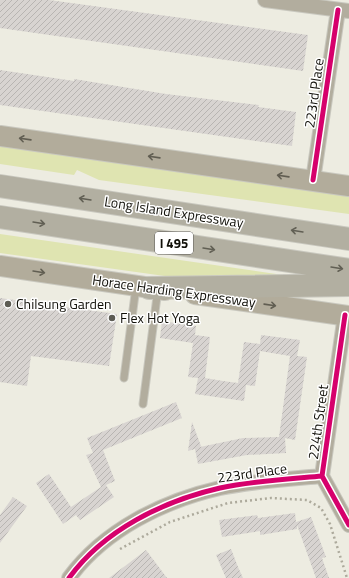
<svg xmlns="http://www.w3.org/2000/svg" width="349" height="578" font-family="'Titillium Web',sans-serif">
  <style>
    .grass { fill: #dfe4b1 }
    .building { fill: url(#building-hatch) }
    .lines { fill: none; stroke-linecap: round; stroke-linejoin: round }
    .lane-casing { stroke: #c9c8bf; stroke-width: 9 }
    .street-casing { stroke: #c9c8bf; stroke-width: 16 }
    .secondary-casing { stroke: #c9c8bf; stroke-width: 22 }
    .highway-casing { stroke: #c9c8bf; stroke-width: 24 }
    .path { stroke: #adaa9c; stroke-width: 2.5; stroke-dasharray: 2 3; stroke-linecap: butt }
    .lane { stroke: #b2ad9e; stroke-width: 7 }
    .street { stroke: #b2ad9e; stroke-width: 14 }
    .secondary { stroke: #b2ac9b; stroke-width: 20 }
    .highway { stroke: #b2afa1; stroke-width: 22 }
    .cycleway-casing { stroke: #fff; stroke-width: 8 }
    .cycleway { stroke: #d6006c; stroke-width: 5 }
    .oneway { stroke: #615e52 }
    .oneway2 { stroke: #615f54 }
    .poi-dot { fill: #5d5c54; stroke: #fff; stroke-width: 1.5 }
    .labels { text-anchor: middle; stroke-width: 3; stroke-linejoin: round; paint-order: stroke }
    .shield { fill: #fff; stroke: #585752; stroke-width: 1 }
    .shield-label { font-size: 13px; font-weight: bold; fill: #100f08 }
    .street-label { font-size: 14px; fill: #100f08; stroke: #fff }
    .poi-label { font-size: 14px; fill: #100f08; stroke: #fff; text-anchor: start }
  </style>
  <defs>
    <pattern id="building-hatch" width="6" height="6" patternUnits="userSpaceOnUse"><rect width="6" height="6" fill="#d8d4d1"/><path d="M-1 1l2-2M0 6l6-6M5 7l2-2" fill="none" stroke="#b8b5b2"/></pattern>
  </defs>
  <rect width="100%" height="100%" fill="#edece1"/>
  <!-- grass -->
  <path class="grass" d="M0 145 349 193V214L99 180 77 170 74 175 0 164Z
    M0 234 290 276 179 278 0 253Z"/>
  <!-- building -->
  <path class="building" d="M0 0H49L308 35 303 71 0 28Z
    M0 70 74 81V79L166 94 259 105 258 107 296 112 292 146 0 105Z
    M0 298 117 314 109 366 31 356 27 386 0 382Z
    M162 321 196 326 195 335 210 337 205 378 223 381 238 383 244 342 260 344 261 335 300 340 297 356 307 357 295 440 285 438 286 453 247 455 198 464 195 449 188 451 192 422 201 446 200 447 243 438 279 437 290 356 260 351 255 386 246 385 244 401 195 394 198 378 188 377 193 343 160 338Z
    M176 402 182 418 103 450 115 481 106 485 114 497 80 520 76 515 63 524 36 483 49 474 71 507 101 487 86 455 93 453 87 438Z
    M13 497 27 506 0 543V515Z
    M295 513 296 522 311 517 326 557 322 558 329 578H316L297 525V529L260 535V531L222 537 219 520 257 515 258 518Z
    M231 549 238 567 243 578H226L216 555Z
    M146 550 167 578H109L129 563Z"/>
  <g class="lines">
    <defs>
      <path id="lane" d="M124 378 136 287
        M143 404 158 289"/>
      <path id="street" d="M265 0 349 11
        M313 180 338 10
        M345 315 322 476 349 525
        M69 578C104 530 163 501 220 488 253 481 288 479 322 476"/>
      <path id="secondary" d="M0 136 349 186
        M0 266 165 290
        M195 294 349 316"/>
      <path id="highway" d="M0 186 349 239
        M0 217 349 270
        M149 288 349 285"/>
    </defs>
    <!-- lane casing -->
    <use href="#lane" class="lane-casing"/>
    <!-- street casing -->
    <use href="#street" class="street-casing"/>
    <!-- secondary casing -->
    <use href="#secondary" class="secondary-casing"/>
    <!-- highway casing -->
    <use href="#highway" class="highway-casing"/>
    <!-- path -->
    <path class="path" d="M120 549 170 522 228 503 271 498 307 500 321 508 330 524 347 578"/>
    <!-- lane -->
    <use href="#lane" class="lane"/>
    <!-- street -->
    <use href="#street" class="street"/>
    <!-- secondary -->
    <use href="#secondary" class="secondary"/>
    <!-- highway -->
    <use href="#highway" class="highway"/>
    <defs>
      <path id="cycleway" d="M313 180 338 10
        M345 315 322 476 349 525
        M69 578C104 530 163 501 220 488 253 481 288 479 322 476"/>
    </defs>
    <!-- cycleway casing -->
    <use href="#cycleway" class="cycleway-casing"/>
    <!-- cycleway -->
    <use href="#cycleway" class="cycleway"/>
  </g>
  <!-- one-way arrows -->
  <defs><path id="oneway-shaft" d="M-6 0H5M1.5-3L5.5 0L1.5 3" fill="none" stroke-width="1.6" stroke-linecap="round" stroke-linejoin="round"/></defs>
  <g class="oneway">
    <use href="#oneway-shaft" transform="translate(25 139) rotate(-172)"/>
    <use href="#oneway-shaft" transform="translate(154 157) rotate(-172)"/>
    <use href="#oneway-shaft" transform="translate(283 176) rotate(-172)"/>
    <use href="#oneway-shaft" transform="translate(39 272) rotate(9)"/>
    <use href="#oneway-shaft" transform="translate(270 305) rotate(8)"/>
  </g>
  <g class="oneway2">
    <use href="#oneway-shaft" transform="translate(85 199) rotate(-171)"/>
    <use href="#oneway-shaft" transform="translate(39 223) rotate(9)"/>
    <use href="#oneway-shaft" transform="translate(297 231) rotate(-171)"/>
    <use href="#oneway-shaft" transform="translate(209 249) rotate(9)"/>
    <use href="#oneway-shaft" transform="translate(337 268) rotate(9)"/>
  </g>
  <!-- markers -->
  <g class="poi-dot">
    <circle cx="8" cy="304" r="4"/>
    <circle cx="112" cy="318" r="4"/>
  </g>
  <g class="labels">
    <!-- shield labels -->
    <rect class="shield" x="155" y="232" width="38" height="22" rx="3"/>
    <g class="shield-label">
      <text x="174" y="248">I 495</text>
    </g>
    <!-- street labels -->
    <g class="street-label">
      <text transform="translate(314 93) rotate(-82)" y="5">223rd Place</text>
      <text transform="translate(174 212) rotate(9)" y="5">Long Island Expressway</text>
      <text transform="translate(174 291) rotate(8)" y="5">Horace Harding Expressway</text>
      <text transform="translate(318 422) rotate(-82)" y="5">224th Street</text>
      <text transform="translate(252 473) rotate(-8)" y="5">223rd Place</text>
    </g>
    <!-- poi labels -->
    <g class="poi-label">
      <text x="16" y="309">Chilsung Garden</text>
      <text x="120" y="323">Flex Hot Yoga</text>
    </g>
  </g>
</svg>
